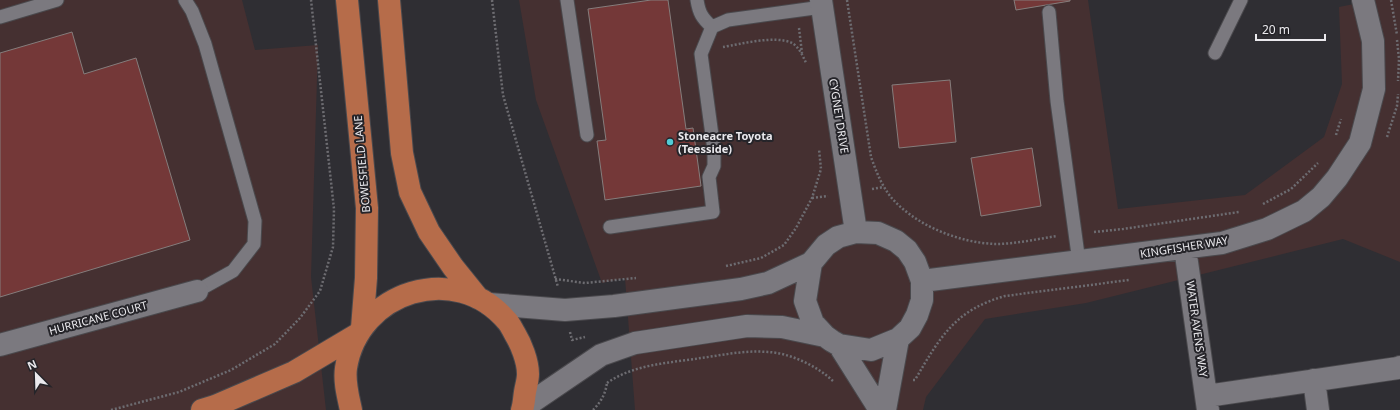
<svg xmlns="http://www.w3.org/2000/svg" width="1400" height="410" font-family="'Noto Sans',sans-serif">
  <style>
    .commercial { fill: #453031 }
    .building { fill: #743838; stroke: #857d7c }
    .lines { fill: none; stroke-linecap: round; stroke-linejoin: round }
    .lane-casing { stroke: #4a494d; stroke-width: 15 }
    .street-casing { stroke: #4a494d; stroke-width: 24 }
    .primary-casing { stroke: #4a494d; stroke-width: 24 }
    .path { stroke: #6d6c71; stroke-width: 2.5; stroke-dasharray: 2 2; stroke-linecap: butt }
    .lane { stroke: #7b797f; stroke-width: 13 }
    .street { stroke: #7b797f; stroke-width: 22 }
    .primary { stroke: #b66c4a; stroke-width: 22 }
    .poi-dot { fill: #52ccd6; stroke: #252429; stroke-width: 1.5 }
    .labels { text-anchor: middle; stroke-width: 4; stroke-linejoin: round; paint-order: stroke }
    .street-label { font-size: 11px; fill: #eae9ed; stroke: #252429 }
    .poi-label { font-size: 11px; font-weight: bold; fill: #eae9ed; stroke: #252429; text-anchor: start }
  </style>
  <rect width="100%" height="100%" fill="#2f2e33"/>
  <!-- commercial -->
  <path class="commercial" d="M0 0H242L255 50 318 45 311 277 326 410H0Z
    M519 0H1088L1118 209 1245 195 1324 137 1342 84 1339 7 1374 0H1400V262L1343 239 1086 303 985 319 926 397 923 410H635L625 278 602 283 536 100Z"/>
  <!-- building -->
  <path class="building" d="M651 0H668L686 129 693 128 701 186 605 200 597 141 606 140 588 9Z
    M1014 0H1070V1L1016 10Z
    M72 32 84 74 136 58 190 240 0 297V53Z
    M950 80 956 142 899 148 892 85Z
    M1032 148 1041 206 981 216 971 158Z"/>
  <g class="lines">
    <defs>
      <path id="lane" d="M185 0 192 11 205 44 255 221 254 244 233 271 197 291
        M567 0 587 135
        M697 0C699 13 702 18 712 27L728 20 822 7
        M1049 12 1057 101 1079 262
        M0 17 57 0
        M1215 53 1241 0
        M610 227 713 212 709 177 714 166V150L701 54 712 27"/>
      <path id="street" d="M821 0 856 232
        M1185 248 1208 410
        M922 281 1222 243 1267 229 1304 211 1321 197 1337 178 1360 143 1374 89 1373 41 1363 0
        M489 304 565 310 614 306 741 289 768 283 811 263 826 245 838 237 856 232 878 233 896 241 907 250 915 262 922 281V300L917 315 910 328 898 339 871 350 839 345 832 341 825 336 813 323 805 301 811 263
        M0 345 197 291
        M839 345 880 410
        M1314 380 1318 410
        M1207 396 1398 368 1400 367
        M523 408 601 355 635 343 747 326 782 327 825 336
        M885 410 898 339"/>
      <path id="primary" d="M347 0 367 208 366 278 362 328
        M389 0 402 153 410 192 429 232 453 267 478 298
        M202 410 215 406 294 372 358 334
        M351 410C348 396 344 382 346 368 358 291 456 260 507 321 510 324 512 329 515 334 521 344 528 361 528 374 528 380 526 386 525 392 524 398 524 404 522 410"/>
    </defs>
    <!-- lane casing -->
    <use href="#lane" class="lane-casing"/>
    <!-- street casing -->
    <use href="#street" class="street-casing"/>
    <!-- primary casing -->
    <use href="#primary" class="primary-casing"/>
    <!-- path -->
    <path class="path" d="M492 0 503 95 558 287
      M847 0 871 157C876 171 881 184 890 196 914 225 959 243 996 244 1016 244 1037 239 1057 236
      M1391 0 1397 35
      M799 28 802 53
      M1397 40 1399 59 1398 81
      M723 47C741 44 775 35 792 43 799 47 803 56 806 63
      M1336 135 1341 119
      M1387 137 1397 106 1398 94
      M872 189 884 187
      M812 198 828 196
      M1263 204 1291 189 1318 163
      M1094 232 1123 229 1239 212
      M726 266 761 258 784 245 796 228 812 198 821 169 819 149
      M555 279 585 283 636 278
      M570 332 572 340 585 337
      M913 380H915C940 337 955 310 1005 296L1129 280
      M607 383C634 364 670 363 701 358 723 355 745 350 768 352 790 353 817 366 833 381
      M111 410 179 392 231 370 275 344 300 318 320 291 333 247 334 209 311 0
      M593 410C601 402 606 393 607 382"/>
    <!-- lane -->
    <use href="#lane" class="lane"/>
    <!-- street -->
    <use href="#street" class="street"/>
    <!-- primary -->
    <use href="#primary" class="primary"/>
  </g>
  <!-- markers -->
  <circle class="poi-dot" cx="670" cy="142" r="4"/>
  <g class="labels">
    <!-- street labels -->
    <g class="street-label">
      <text transform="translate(839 116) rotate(81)" y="4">CYGNET DRIVE</text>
      <text transform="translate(362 164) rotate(-95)" y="4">BOWESFIELD LANE</text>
      <text transform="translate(1184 247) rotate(-9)" y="4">KINGFISHER WAY</text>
      <text transform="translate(98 318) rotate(-15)" y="4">HURRICANE COURT</text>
      <text transform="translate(1197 329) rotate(82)" y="4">WATER AVENS WAY</text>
    </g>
    <!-- poi labels -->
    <g class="poi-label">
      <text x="678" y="140">Stoneacre Toyota<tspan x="678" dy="13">(Teesside)</tspan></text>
    </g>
  </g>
  <!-- north arrow -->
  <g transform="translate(36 374) rotate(337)" stroke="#252429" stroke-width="3" paint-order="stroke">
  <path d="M0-3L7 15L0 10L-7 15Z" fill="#eae9ed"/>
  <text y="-6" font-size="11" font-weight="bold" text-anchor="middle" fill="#eae9ed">N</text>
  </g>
  <!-- scale -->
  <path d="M1256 34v6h69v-6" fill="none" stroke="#eae9ed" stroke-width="2"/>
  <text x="1262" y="34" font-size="12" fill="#eae9ed" stroke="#252429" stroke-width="3" paint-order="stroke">20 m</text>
</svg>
